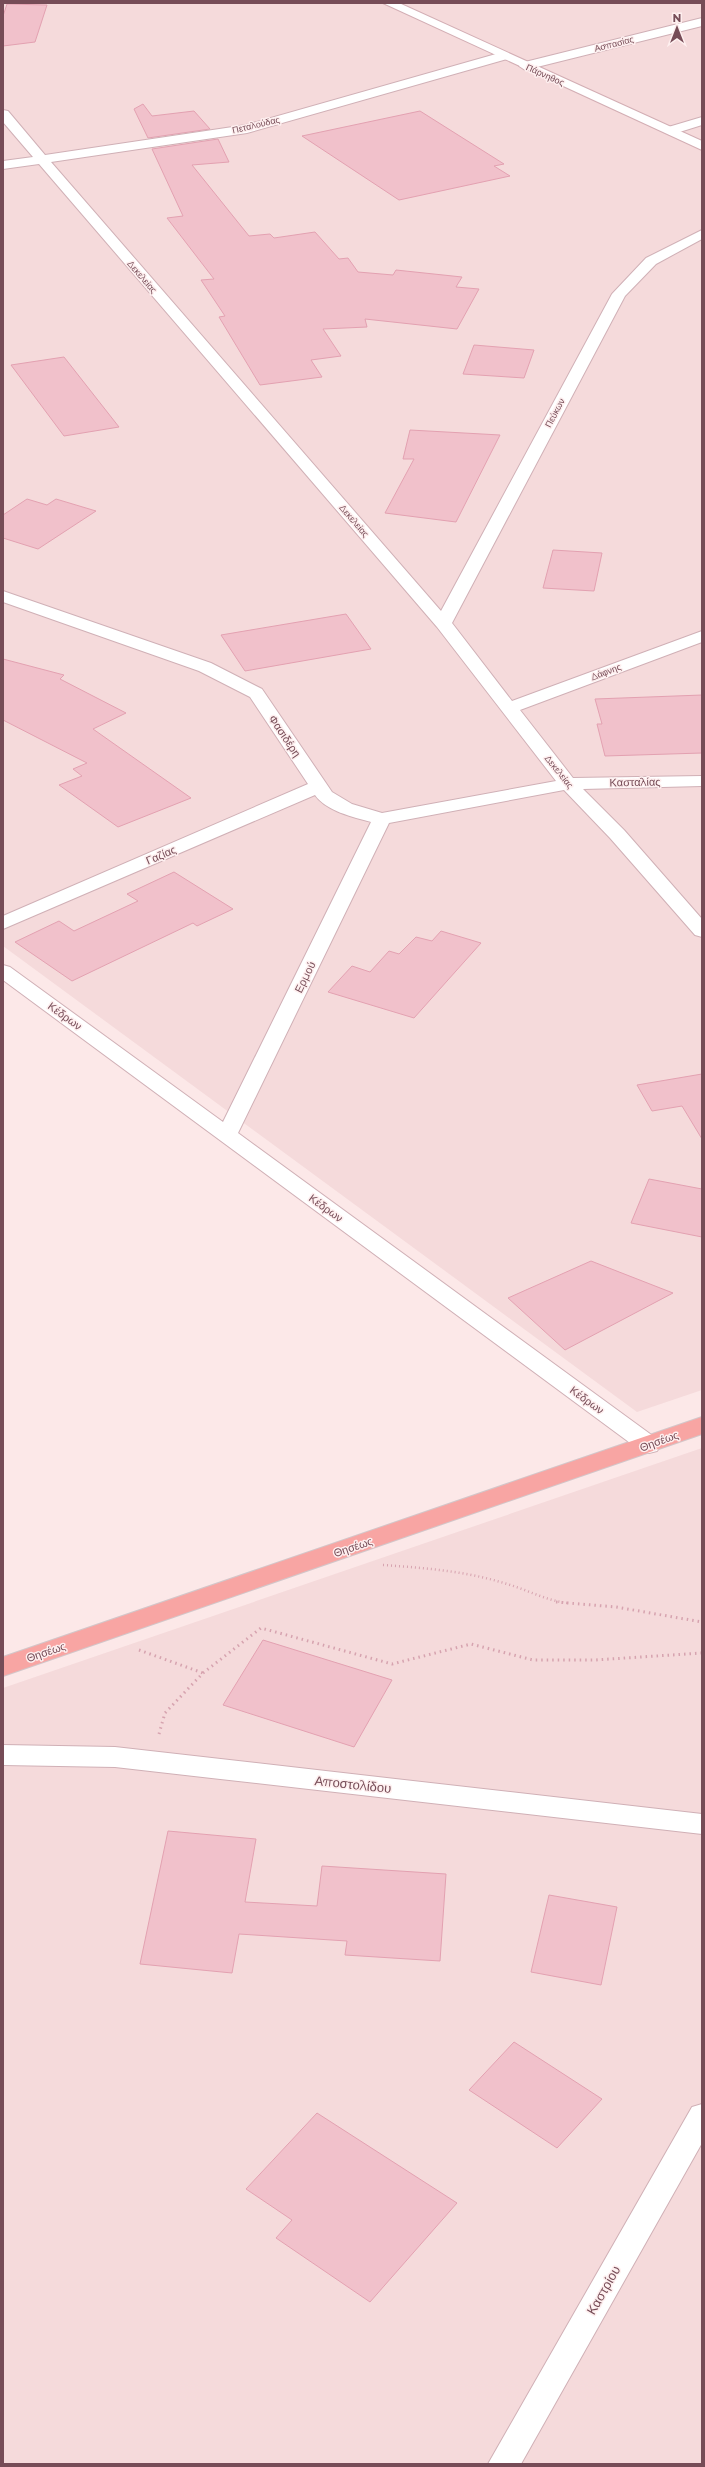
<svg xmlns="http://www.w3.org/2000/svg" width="705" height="2467" font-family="Montserrat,sans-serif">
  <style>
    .residential { fill: #f5dadb }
    .building { fill: #f1c1cb; stroke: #e3a1b1 }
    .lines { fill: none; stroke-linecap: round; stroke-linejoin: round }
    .street-casing { stroke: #d0b0b6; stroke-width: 2 }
    .secondary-casing { stroke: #d3aeb4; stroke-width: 2 }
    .primary-casing { stroke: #d3c6c9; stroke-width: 2 }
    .path-far1 { stroke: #d6a3af; stroke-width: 2.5; stroke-dasharray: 1 3; stroke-linecap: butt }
    .path { stroke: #d6a3af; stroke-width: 3; stroke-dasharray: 1.5 4; stroke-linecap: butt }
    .street { fill: #fff; fill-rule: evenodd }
    .secondary { fill: #fff; fill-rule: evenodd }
    .primary { fill: #f8a5a3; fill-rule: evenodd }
    .labels { text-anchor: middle; stroke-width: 3; stroke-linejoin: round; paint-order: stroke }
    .far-street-label { font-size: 9px; fill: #764c57; stroke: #feefef }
    .street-label { font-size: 11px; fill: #764c57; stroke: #feefef }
    .near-street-label { font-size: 13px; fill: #764c57; stroke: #feefef }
  </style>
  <rect width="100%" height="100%" fill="#fce8e8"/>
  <!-- residential -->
  <path class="residential" d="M3 3H702V1390L637 1412 3 946Z
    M702 1448V2464H3V1688Z"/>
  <!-- building -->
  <path class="building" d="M7 4 47 5 35 42 3 46V16Z
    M143 104 152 116 194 111 210 129 148 138 134 109Z
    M420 111 504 164 494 166 510 176 399 200 302 136Z
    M218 139 229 162 192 165 249 236 270 234 274 238 315 232 339 259 348 258 358 272 393 275 396 270 462 277 456 287 479 289 457 329 365 319 367 327 323 329 341 356 311 360 322 377 260 385 219 317 225 316 201 280 214 279 167 218 183 216 152 149Z
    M474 345 534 350 524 378 463 374Z
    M64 357 119 427 64 436 11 365Z
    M410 430 500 435 456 522 385 513 414 459H403Z
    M27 499 47 505 56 499 96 511 38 549 3 538V515Z
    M553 550 602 553 594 591 543 588Z
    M346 614 371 649 245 671 221 635Z
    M3 659 64 675 60 679 126 713 93 729 191 798 118 827 59 785 82 776 73 769 87 763 3 720Z
    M702 695V753L605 756 597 724H602L595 699Z
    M174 872 233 909 197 926 193 923 72 981 15 942 59 921 74 931 138 901 127 894Z
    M441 931 481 943 414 1018 328 992 352 966 370 972 389 951 399 954 416 937 432 941Z
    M702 1074V1139L682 1106 652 1111 637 1085Z
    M649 1179 702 1189V1237L631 1223Z
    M591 1261 673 1293 565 1350 508 1298Z
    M263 1640 392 1680 354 1747 223 1705Z
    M168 1831 256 1839 245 1902 317 1906 322 1866 446 1874 440 1961 345 1955 347 1941 239 1934 232 1973 140 1964Z
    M549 1895 617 1907 601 1985 531 1972Z
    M514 2042 602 2099 557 2148 469 2090Z
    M317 2113 457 2203 370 2302 276 2238 292 2220 246 2189Z"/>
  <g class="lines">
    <defs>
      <path id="street" d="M702 18V26L525 70 519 66 521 63Z
        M503 52 509 56 507 59 247 133 51 162 441 611 612 294 646 258 702 230V239L656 264 625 296 452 623 512 701 702 631V642L520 710 573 778 702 776V786L583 789 624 830 702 919V937L695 935 610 838 564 790 389 823 238 1133 657 1439 661 1445 657 1451 649 1453 641 1451 3 980V965L10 967 223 1122 371 822C353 817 326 811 315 795L3 929V916L308 784 250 697 199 671 3 602V591L211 663 262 689 332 792 352 804 382 813 556 781 437 627 39 164 3 169V161L33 157 3 122V110L8 111 45 155 246 125Z
        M702 117V125L670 135 664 131 665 128Z
        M3 1745 115 1747 702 1814V1834L115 1767 3 1765Z
        M702 2104V2143L521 2464H488L692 2107Z"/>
      <path id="secondary" d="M383 3H399L702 141V150Z"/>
      <path id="primary" d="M702 1417V1434L3 1676V1657Z"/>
    </defs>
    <!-- street casing -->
    <use href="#street" class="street-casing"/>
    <!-- secondary casing -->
    <use href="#secondary" class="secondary-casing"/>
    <!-- primary casing -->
    <use href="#primary" class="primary-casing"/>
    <!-- path-far1 -->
    <path class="path-far1" d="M383 1565C425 1568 466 1571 507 1584 528 1590 547 1601 568 1603"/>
    <!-- path -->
    <path class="path" d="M556 1602 616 1607 702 1622
      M139 1650 203 1673
      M159 1734 165 1713 203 1673 261 1628 392 1664 471 1644 533 1660H595L702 1653"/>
    <!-- street -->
    <use href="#street" class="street"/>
    <!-- secondary -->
    <use href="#secondary" class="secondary"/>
    <!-- primary -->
    <use href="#primary" class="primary"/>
  </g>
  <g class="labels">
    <!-- far-street labels -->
    <g class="far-street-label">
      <text transform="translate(614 44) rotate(-14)" y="3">Ασπασίας</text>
      <text transform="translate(545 75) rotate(24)" y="3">Πάρνηθος</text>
      <text transform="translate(256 125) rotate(-13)" y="3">Πεταλούδας</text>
      <text transform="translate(142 277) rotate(49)" y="3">Δεκελείας</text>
      <text transform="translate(555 413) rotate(-62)" y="3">Πεύκων</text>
      <text transform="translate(354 521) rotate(49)" y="3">Δεκελείας</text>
      <text transform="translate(606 672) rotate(-21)" y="3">Δάφνης</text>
      <text transform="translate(559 772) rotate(51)" y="3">Δεκελείας</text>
    </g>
    <!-- street labels -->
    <g class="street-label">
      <text transform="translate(285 736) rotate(56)" y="4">Φασιδέρη</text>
      <text transform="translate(635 782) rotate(-1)" y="4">Κασταλίας</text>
      <text transform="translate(161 855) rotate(-23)" y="4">Γαζίας</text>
      <text transform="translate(305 977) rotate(-64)" y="4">Ερμού</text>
      <text transform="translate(65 1016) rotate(36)" y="4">Κέδρων</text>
      <text transform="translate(326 1208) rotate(36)" y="4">Κέδρων</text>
      <text transform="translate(587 1400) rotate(36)" y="4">Κέδρων</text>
      <text transform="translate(659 1441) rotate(-20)" y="4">Θησέως</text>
      <text transform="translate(353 1547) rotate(-19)" y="4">Θησέως</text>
      <text transform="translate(46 1652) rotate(-19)" y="4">Θησέως</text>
    </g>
    <!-- near-street labels -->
    <g class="near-street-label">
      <text transform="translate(353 1784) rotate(6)" y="5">Αποστολίδου</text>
      <text transform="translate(603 2290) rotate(-60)" y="5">Καστρίου</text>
    </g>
  </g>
  <!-- border -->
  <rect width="705" height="2467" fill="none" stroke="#764c57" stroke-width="8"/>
  <!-- north arrow -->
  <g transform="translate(677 28)" stroke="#feefef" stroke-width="3" paint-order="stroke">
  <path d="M0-3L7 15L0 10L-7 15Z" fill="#764c57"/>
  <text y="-6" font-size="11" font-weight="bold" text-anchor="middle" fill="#764c57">N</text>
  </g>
</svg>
